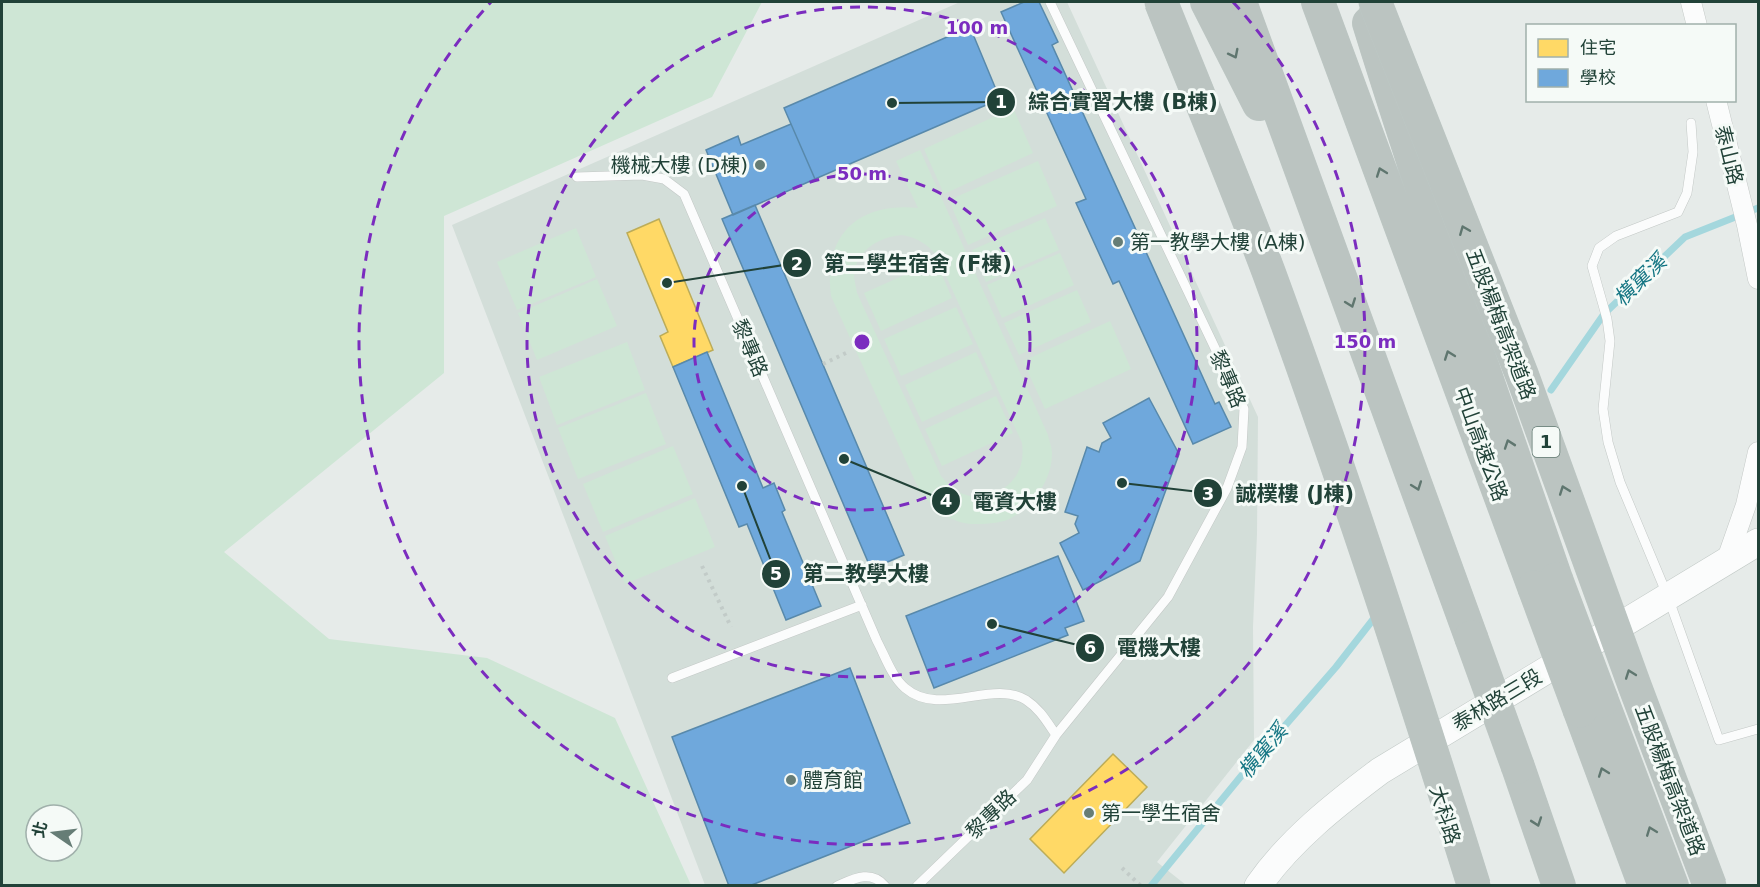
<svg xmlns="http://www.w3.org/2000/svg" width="1760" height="887" font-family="'DejaVu Sans','Noto Sans TC',sans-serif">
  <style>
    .built { fill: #d3ded9 }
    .green { fill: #cee6d5; fill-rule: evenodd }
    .homes { fill: #ffd966; stroke: #bcac58; stroke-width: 1.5 }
    .schools { fill: #6fa8dc; stroke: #5889ab; stroke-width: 1.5 }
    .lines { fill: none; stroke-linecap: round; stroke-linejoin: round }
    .stream { stroke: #a4d7dd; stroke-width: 7 }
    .lane-casing { stroke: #c3c8c6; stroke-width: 10 }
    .street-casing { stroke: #c3c8c6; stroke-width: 21 }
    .secondary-casing { stroke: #c1c9c6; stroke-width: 28 }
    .highway-casing { stroke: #bdc7c4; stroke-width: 34 }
    .path { stroke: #c2cbc8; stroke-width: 4; stroke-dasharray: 3 4.5; stroke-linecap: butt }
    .lane { stroke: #fbfcfc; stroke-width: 9 }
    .street { stroke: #fbfcfc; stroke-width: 20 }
    .secondary { stroke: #fbfcfc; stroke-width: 27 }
    .highway { stroke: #bbc4c1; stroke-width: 33 }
    .highway-bridge-casing { stroke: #bdc7c4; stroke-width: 34; stroke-linecap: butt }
    .highway-bridge { stroke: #bbc4c1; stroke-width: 33 }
    .oneway { stroke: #5f766f }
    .ring { fill: none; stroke: #7b2cbf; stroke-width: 3; stroke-dasharray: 10 8 }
    .poi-dot { fill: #667d76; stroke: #f5faf7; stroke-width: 2 }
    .labels { text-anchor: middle; stroke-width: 6; stroke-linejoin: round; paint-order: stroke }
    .shield { fill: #f5faf7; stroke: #617971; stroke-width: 1.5 }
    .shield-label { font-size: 18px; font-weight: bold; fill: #214238 }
    .street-label { font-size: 20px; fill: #214238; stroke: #f5faf7 }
    .poi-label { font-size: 20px; fill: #214238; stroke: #f5faf7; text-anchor: start }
    .water-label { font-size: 21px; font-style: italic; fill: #157684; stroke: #f5faf7 }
    .centre { fill: #7b2cbf; stroke: #f5faf7; stroke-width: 3 }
    .ring-label { font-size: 18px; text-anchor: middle; font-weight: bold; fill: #7b2cbf; stroke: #f5faf7; stroke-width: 6; stroke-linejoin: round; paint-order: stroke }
    .leader { fill: none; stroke: #214238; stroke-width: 2 }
    .callout-dot { fill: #214238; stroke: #f5faf7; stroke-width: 2 }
    .mark-label { font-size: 18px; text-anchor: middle; font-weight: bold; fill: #fff }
    .callout-label { font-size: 21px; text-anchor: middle; font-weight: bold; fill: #214238; stroke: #f5faf7; stroke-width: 6; stroke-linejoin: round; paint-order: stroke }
  </style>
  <rect width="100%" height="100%" fill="#e6ebe9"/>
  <!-- built -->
  <path class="built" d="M960 2H1067L1258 417 1257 534 1253 627 1254 740 1157 862 1186 885H705L452 225Z"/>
  <!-- green -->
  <path class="green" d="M2 2H762L712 97 444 216V373L224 552 329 639 487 658 615 718 691 885H2ZM36 815H72V851H36Z
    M1013 108 1033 153 944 194 924 149Z
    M920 150 1048 435C1049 441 1052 447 1052 453 1052 479 1035 504 1013 517 1004 523 988 524 977 524 973 524 968 524 964 523 941 518 927 502 916 483L831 296C823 235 858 202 918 208L896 161ZM902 235C918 238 927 244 937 256L1022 443C1023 452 1023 461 1019 470 1011 490 984 502 963 494 954 490 948 484 941 476L857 293C856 287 854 280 854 274 857 249 880 237 902 235Z
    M1038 161 1057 206 968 245 949 200Z
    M1045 218 1059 250 986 282 972 250Z
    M576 228 596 277 517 310 497 262Z
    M1060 253 1074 285 1002 318 987 285Z
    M936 261 952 298 881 331 864 293Z
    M597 279 617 326 537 360 518 313Z
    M1077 290 1091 322 1019 355 1004 323Z
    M956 307 973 344 901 376 884 339Z
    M1110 321 1131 369 1045 409 1023 361Z
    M627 342 645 390 557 425 539 377Z
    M976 352 993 389 922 422 905 385Z
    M646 393 666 444 578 479 558 428Z
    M996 396 1013 433 942 466 925 429Z
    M673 446 693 494 603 532 583 484Z
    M695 498 715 547 625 584 605 536Z"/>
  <!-- homes -->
  <path class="homes" d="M659 219 713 350 673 367 660 336 668 332 627 233Z
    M1113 754 1147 787 1064 873 1030 839Z"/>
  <!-- schools -->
  <path class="schools" d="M1024 2H1039L1058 42 1052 45 1215 404 1219 402 1231 427 1193 444 1119 281 1113 284 1076 203 1086 199 1001 12Z
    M970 27 1000 99 815 179 784 108Z
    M791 124 815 179 733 215 706 150 738 136 741 145Z
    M755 205 904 555 871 569 722 219Z
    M707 352 763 488 774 483 785 510 782 512 821 606 786 620 747 524 739 527 673 367Z
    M1149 398 1179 454 1140 561 1083 590 1060 543 1079 533 1075 524 1078 516 1065 512 1087 447 1099 452 1102 443 1111 438 1103 423Z
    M1058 556 1084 621 1065 628 1068 635 934 688 906 616Z
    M850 668 910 823 749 886H729L672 737Z"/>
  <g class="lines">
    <!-- stream -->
    <path class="stream" d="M1551 390 1604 314 1685 237 1758 208
      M1151 886 1242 775 1336 667 1375 617"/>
    <defs>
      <path id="lane" d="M1691 123 1693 152 1687 193 1678 212 1616 236 1599 248 1592 266 1607 319 1610 341 1603 409 1608 442 1620 482 1668 597 1719 740 1758 729
        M577 177 642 175 664 179 684 194 877 641C885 656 892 677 905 688 940 718 992 679 1026 700 1040 709 1047 722 1056 735
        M672 678 862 605
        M837 886C853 879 871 869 885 886
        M917 886 1027 780 1056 735 1168 597 1227 488 1242 447 1244 409 1050 2"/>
      <path id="street" d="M1691 2 1697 26
        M1716 100 1747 225 1758 279
        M1726 562 1746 505 1758 452"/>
      <path id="secondary" d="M1258 886C1290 840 1336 804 1380 771L1758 542"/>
      <path id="highway" d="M1207 2 1259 104
        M1240 2 1471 637
        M1318 2 1534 587
        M1369 23C1427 210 1492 394 1556 579
        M1602 701 1672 886
        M1580 711 1645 886
        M1518 767 1559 886"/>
    </defs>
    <!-- lane casing -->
    <use href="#lane" class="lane-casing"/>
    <!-- street casing -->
    <use href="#street" class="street-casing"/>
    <!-- secondary casing -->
    <use href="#secondary" class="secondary-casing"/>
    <!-- highway casing -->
    <use href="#highway" class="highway-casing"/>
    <!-- path -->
    <path class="path" d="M823 364 850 351
      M702 566 731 627
      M1122 868 1141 886"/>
    <!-- lane -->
    <use href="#lane" class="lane"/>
    <!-- street -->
    <use href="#street" class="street"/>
    <!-- secondary -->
    <use href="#secondary" class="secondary"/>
    <!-- highway -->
    <use href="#highway" class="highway"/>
    <defs>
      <path id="highway-bridge" d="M1161 2C1197 92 1235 182 1269 273 1343 475 1410 680 1474 886
        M1375 2 1522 375 1634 684 1710 886
        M1556 579 1602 701
        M1534 587 1580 711
        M1471 637 1518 767"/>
    </defs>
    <!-- highway-bridge casing -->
    <use href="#highway-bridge" class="highway-bridge-casing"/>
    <!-- highway-bridge -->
    <use href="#highway-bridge" class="highway-bridge"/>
  </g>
  <!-- one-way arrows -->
  <defs><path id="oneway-chevron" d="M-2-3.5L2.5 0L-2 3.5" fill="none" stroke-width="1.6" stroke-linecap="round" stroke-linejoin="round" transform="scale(1.5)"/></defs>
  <g class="oneway">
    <use href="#oneway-chevron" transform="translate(1234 54) rotate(63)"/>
    <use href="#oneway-chevron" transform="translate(1381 172) rotate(-110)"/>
    <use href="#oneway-chevron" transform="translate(1464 230) rotate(-112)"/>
    <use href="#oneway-chevron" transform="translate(1351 303) rotate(70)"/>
    <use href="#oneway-chevron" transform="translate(1449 355) rotate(-110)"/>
    <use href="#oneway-chevron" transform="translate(1509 444) rotate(-109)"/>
    <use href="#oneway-chevron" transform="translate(1417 486) rotate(70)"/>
    <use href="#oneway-chevron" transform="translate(1564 490) rotate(-110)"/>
    <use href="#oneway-chevron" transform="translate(1630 674) rotate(-110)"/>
    <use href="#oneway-chevron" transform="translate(1603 772) rotate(-110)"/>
    <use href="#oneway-chevron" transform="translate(1537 822) rotate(71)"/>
    <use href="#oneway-chevron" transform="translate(1651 831) rotate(-111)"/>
  </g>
  <!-- distance rings -->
  <g class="ring">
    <circle cx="862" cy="342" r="168"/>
    <circle cx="862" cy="342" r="335"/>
    <path d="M1233 2A503 503 0 1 1 491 2"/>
  </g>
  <!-- markers -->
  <g class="poi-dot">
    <circle cx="760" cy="165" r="6"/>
    <circle cx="1118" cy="242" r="6"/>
    <circle cx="791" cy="780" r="6"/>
    <circle cx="1089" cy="813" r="6"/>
  </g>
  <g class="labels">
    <!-- shield labels -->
    <rect class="shield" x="1532.5" y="427" width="27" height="30" rx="4.5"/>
    <g class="shield-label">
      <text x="1546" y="448">1</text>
    </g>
    <!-- street labels -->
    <g class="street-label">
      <text transform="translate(1729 155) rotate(76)" y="7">泰山路</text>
      <text transform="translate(1501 324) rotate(69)" y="7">五股楊梅高架道路</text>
      <text transform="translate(750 348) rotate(67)" y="7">黎專路</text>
      <text transform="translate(1228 379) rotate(67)" y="7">黎專路</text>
      <text transform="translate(1481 444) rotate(70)" y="7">中山高速公路</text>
      <text transform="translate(1497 700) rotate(-31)" y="7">泰林路三段</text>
      <text transform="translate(1670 780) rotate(69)" y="7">五股楊梅高架道路</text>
      <text transform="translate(991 814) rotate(-44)" y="7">黎專路</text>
      <text transform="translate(1445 815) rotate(73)" y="7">大科路</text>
    </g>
    <!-- poi labels -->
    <g class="poi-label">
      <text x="748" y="172" text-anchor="end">機械大樓 (D棟)</text>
      <text x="1130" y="249">第一教學大樓 (A棟)</text>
      <text x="803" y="787">體育館</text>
      <text x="1101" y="820">第一學生宿舍</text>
    </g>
    <!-- water labels -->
    <g class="water-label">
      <text transform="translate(1640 280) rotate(-44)" y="7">橫窠溪</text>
      <text transform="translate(1263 751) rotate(-50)" y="7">橫窠溪</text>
    </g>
  </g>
  <circle cx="862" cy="342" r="9" class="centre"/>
  <g class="ring-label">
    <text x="977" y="34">100 m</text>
    <text x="862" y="180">50 m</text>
    <text x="1365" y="348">150 m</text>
  </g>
  <!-- callouts -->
  <path class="leader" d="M892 103L1001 102M667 283L797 263M1122 483L1208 493M844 459L946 501M742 486L776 574M992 624L1090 648"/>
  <g class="callout-dot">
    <circle cx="892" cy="103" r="6"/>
    <circle cx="667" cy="283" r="6"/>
    <circle cx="1122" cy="483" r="6"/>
    <circle cx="844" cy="459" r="6"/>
    <circle cx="742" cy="486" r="6"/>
    <circle cx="992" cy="624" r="6"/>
    <circle cx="1001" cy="102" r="15"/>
    <circle cx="797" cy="263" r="15"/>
    <circle cx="1208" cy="493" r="15"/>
    <circle cx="946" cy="501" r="15"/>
    <circle cx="776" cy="574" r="15"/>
    <circle cx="1090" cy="648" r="15"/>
  </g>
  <g class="mark-label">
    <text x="1001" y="108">1</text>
    <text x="797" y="270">2</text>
    <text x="1208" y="500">3</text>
    <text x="946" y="507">4</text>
    <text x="776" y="580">5</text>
    <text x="1090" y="654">6</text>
  </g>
  <g class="callout-label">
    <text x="1123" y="109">綜合實習大樓 (B棟)</text>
    <text x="918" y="271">第二學生宿舍 (F棟)</text>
    <text x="1295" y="501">誠樸樓 (J棟)</text>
    <text x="1015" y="509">電資大樓</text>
    <text x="866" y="581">第二教學大樓</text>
    <text x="1159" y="655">電機大樓</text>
  </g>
  <!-- border -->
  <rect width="1760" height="887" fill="none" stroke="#214238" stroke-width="6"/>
  <!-- legend -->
  <rect x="1526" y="24" width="210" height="78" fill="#f5faf7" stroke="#a0b0ab" stroke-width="1.5"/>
  <rect x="1538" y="39" width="30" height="18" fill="#ffd966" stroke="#a0b0ab" stroke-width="1.5"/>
  <text x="1580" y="54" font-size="18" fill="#214238">住宅</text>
  <rect x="1538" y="69" width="30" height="18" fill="#6fa8dc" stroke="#a0b0ab" stroke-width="1.5"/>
  <text x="1580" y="84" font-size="18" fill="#214238">學校</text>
  <!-- north arrow -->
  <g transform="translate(54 833) rotate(284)"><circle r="28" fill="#f5faf7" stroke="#a0b0ab" stroke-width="1.5"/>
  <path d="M0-4.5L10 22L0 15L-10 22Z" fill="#667d76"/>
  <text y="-9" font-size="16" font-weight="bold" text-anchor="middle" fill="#214238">北</text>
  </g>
</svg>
